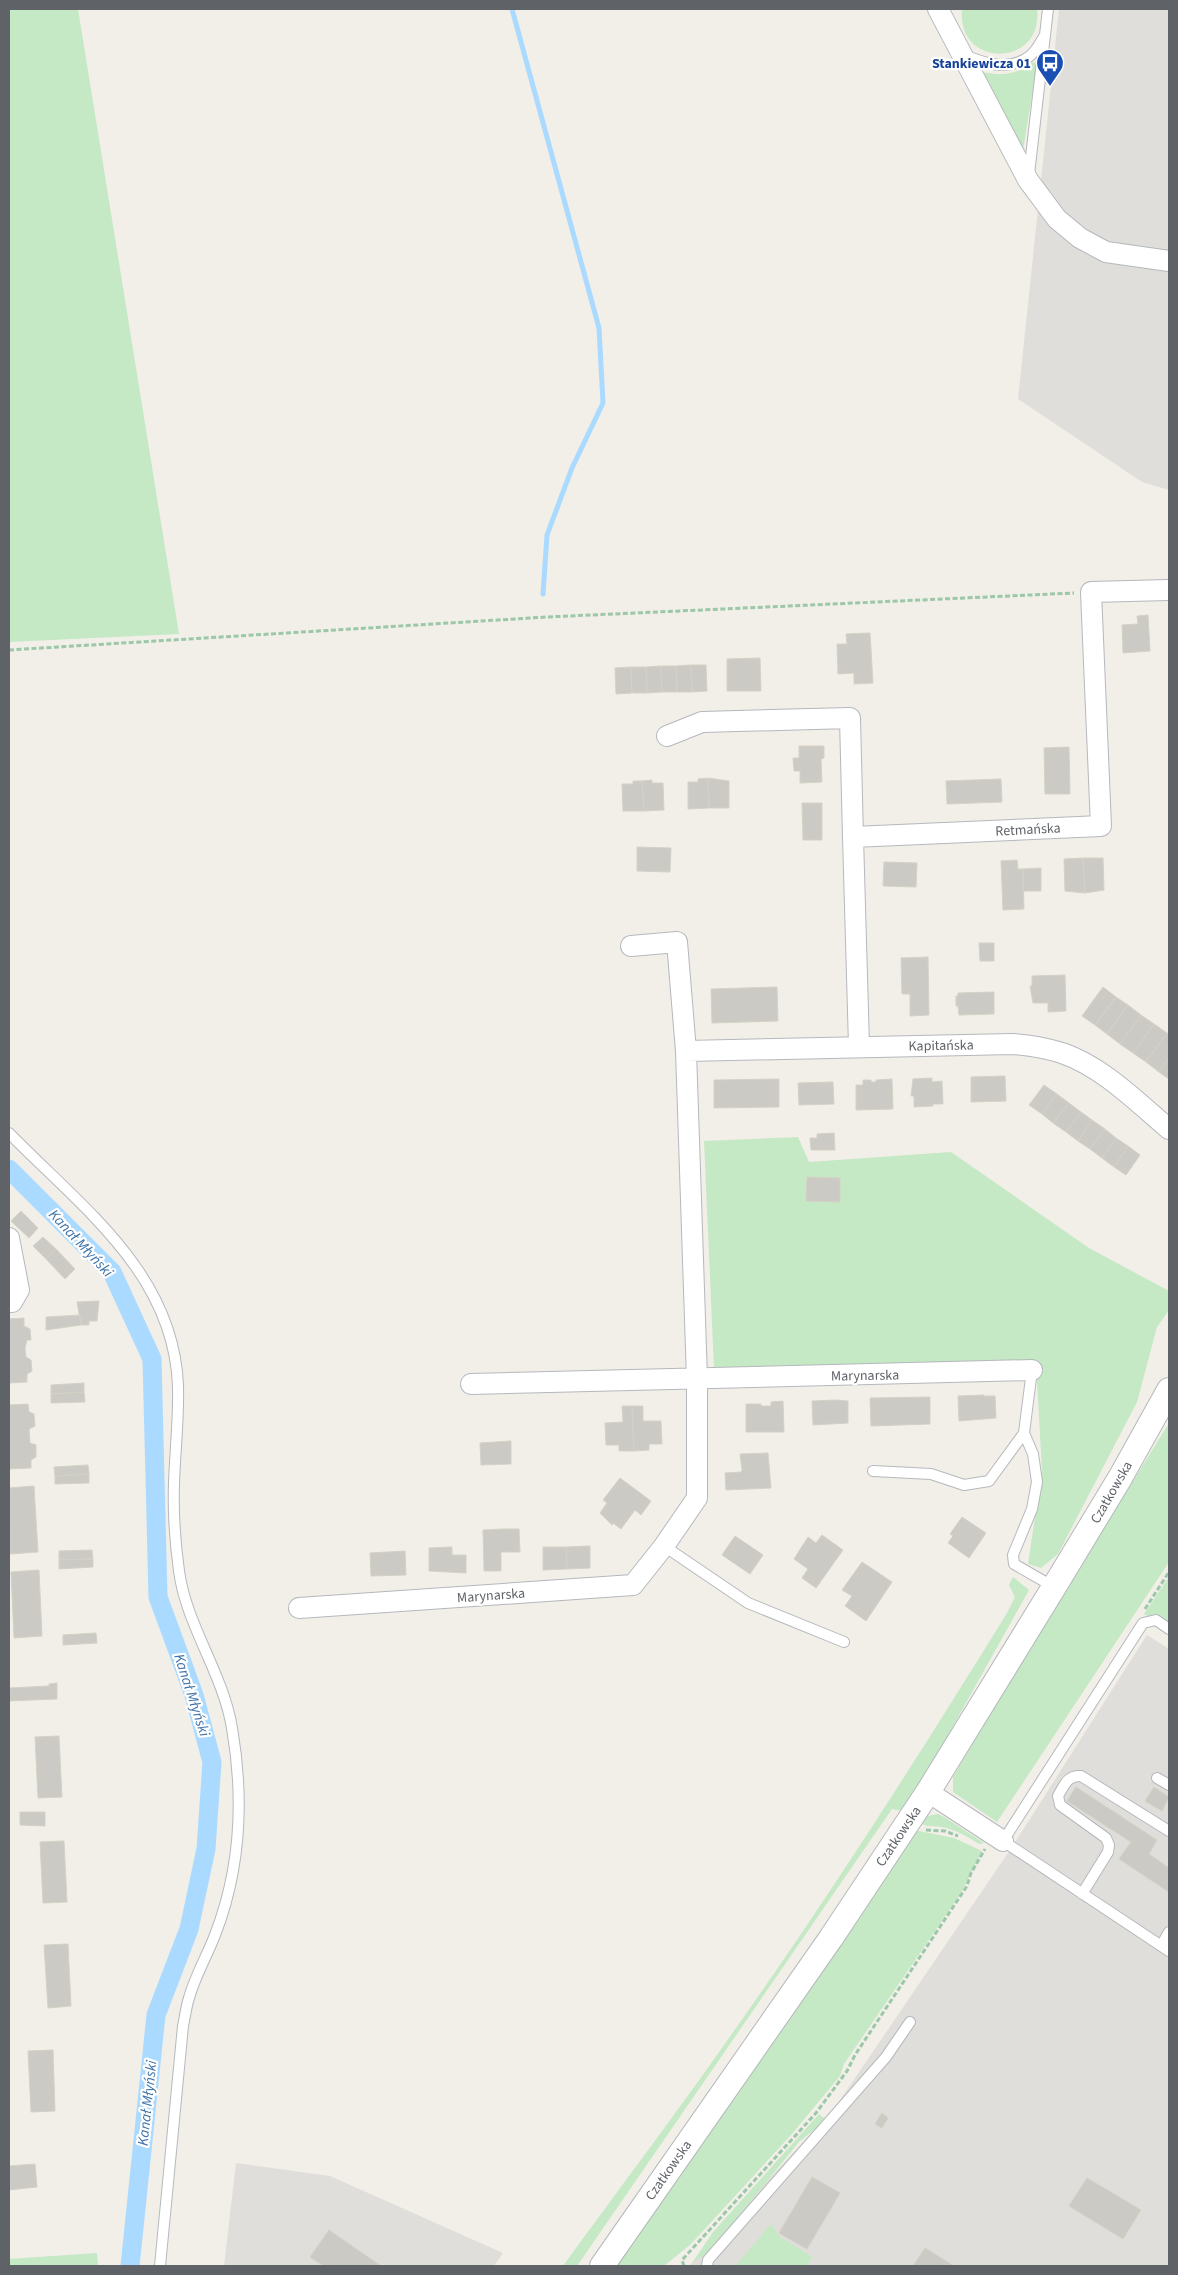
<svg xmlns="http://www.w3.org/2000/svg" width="1178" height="2275" font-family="'Source Sans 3',sans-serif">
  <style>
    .industrial { fill: #e0deda }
    .green { fill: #c5e8c5 }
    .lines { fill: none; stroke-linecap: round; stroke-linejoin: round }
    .stream { stroke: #aadaff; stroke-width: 5 }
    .canal { stroke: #aadaff; stroke-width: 19 }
    .building { fill: #cccac5; stroke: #d6d1c6 }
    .service-casing { stroke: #b5b8bc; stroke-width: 12 }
    .minor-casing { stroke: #b5b8bc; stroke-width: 22 }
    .tertiary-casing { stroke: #b5b8bc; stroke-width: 26 }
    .path { stroke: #9cc7a9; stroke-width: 3; stroke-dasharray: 5 2.5; stroke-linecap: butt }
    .service { stroke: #fff; stroke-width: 10 }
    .minor { stroke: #fff; stroke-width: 20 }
    .tertiary { stroke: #fff; stroke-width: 24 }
    .labels { text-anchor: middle; stroke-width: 4.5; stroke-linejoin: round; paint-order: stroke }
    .transit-label { font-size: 14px; font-weight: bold; fill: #164399; stroke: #fff; text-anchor: end }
    .street-label { font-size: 14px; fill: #5f6368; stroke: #fff }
    .water-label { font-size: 15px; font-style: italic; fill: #4174aa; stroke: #fff }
  </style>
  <rect width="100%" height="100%" fill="#f1efe8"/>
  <!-- industrial -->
  <path class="industrial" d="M1059 9H1169V490L1142 482 1018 399Z
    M1147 1635 1169 1649V2266H689L836 2106 1012 1847Z
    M236 2163 330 2176 503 2253 494 2266H224Z"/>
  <!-- green -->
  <path class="green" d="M9 9H78L179 634 9 642Z
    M962 9H1037C1044 68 956 69 962 9Z
    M1033 62 1037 64 1023 150 982 72C1002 76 1016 75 1033 62Z
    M798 1137 809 1162 951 1152 1089 1248 1169 1291V1310L1157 1327 1137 1402 1058 1554 1041 1568 1028 1564 1042 1470 1036 1365 714 1368 704 1141Z
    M1169 1423V1562L997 1822 953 1792V1777L1040 1631Z
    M1013 1577 1029 1590 933 1762 901 1811 892 1809 577 2266H563C618 2190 675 2115 729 2038 827 1900 918 1757 1007 1613L1015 1597 1009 1585Z
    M1169 1577V1629L1144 1614Z
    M938 1814 944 1817 984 1843 979 1844C968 1837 958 1831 946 1828 937 1825 928 1828 919 1823L927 1816Z
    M914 1830 954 1838 982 1851 961 1893 844 2064 840 2076 791 2135 691 2244 664 2266H615L677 2174 776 2038Z
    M819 2114 826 2120 799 2142 709 2252 692 2263 713 2232Z
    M771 2224 780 2237 813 2257 807 2266 736 2265Z
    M97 2253 98 2266H9V2259Z"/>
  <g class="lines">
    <!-- stream -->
    <path class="stream" d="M512 9 599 328 603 403 572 468 547 535 543 594"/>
    <!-- canal -->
    <path class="canal" d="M9 1169 112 1272 152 1359 158 1597 194 1695 212 1762 206 1849 189 1929 156 2015 130 2266"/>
  </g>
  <!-- building -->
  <path class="building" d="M1148 615 1150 651 1123 653 1122 625 1138 624 1137 616Z
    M870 633 873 683 854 684V673L838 674 837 644H847L846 634Z
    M760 658 761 691H727V659Z
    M691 665H706L707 691 692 692Z
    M691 665 692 692H677L676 666Z
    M661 666 662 692 647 693 646 667Z
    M661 666H676L677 692H662Z
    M631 667 632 693 616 694 615 668Z
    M631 667H646L647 693H632Z
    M799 746H824V758L821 759 822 782 800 783V771H794L793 758H799Z
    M1069 747 1070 794H1045L1044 748Z
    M708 778 729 781V808H709Z
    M708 778 709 808 688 809V782H698V779Z
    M1001 779 1002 802 947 804 946 781Z
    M652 780V783H663L664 810 644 811 642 781Z
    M633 781H642L644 811H623L622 784H633Z
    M802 803H822V840H803Z
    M637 847 671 848 670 872 637 871Z
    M1083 858H1103L1104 890 1085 893Z
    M1083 858 1085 893 1065 891 1064 859Z
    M1017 860 1018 869H1023L1024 909 1003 910 1001 861Z
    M884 862 917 863 916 887 883 886Z
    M1041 868V891H1023V869Z
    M979 943H994V961H980Z
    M928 957 929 1015 910 1016V994H902L901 958Z
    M1065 975 1066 1011 1048 1012V1003H1033L1030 986H1032V976Z
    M777 987 778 1021 712 1023 711 989Z
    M1103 987 1116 997 1095 1025 1082 1016Z
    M994 992V1014L959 1015 958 1006H956V996H958V993Z
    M1116 997 1128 1005 1107 1034 1095 1025Z
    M1128 1005 1141 1015 1120 1044 1107 1034Z
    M1141 1015 1154 1024 1133 1053 1120 1044Z
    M1154 1024 1167 1033 1146 1062 1133 1053Z
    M1167 1033 1169 1035V1058L1159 1072 1146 1062Z
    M1169 1058V1079L1159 1072Z
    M1005 1076 1006 1101 971 1102V1077Z
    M932 1078V1082L942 1081 943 1104H933V1106L914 1107V1096H911L913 1079Z
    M779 1079V1107L714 1108V1080Z
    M892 1079 893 1109 856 1110V1085H863V1080H871V1082H876V1080Z
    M833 1082 834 1104 799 1105 798 1083Z
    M1044 1085 1057 1094 1042 1114 1029 1105Z
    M1057 1094 1069 1103 1053 1123 1042 1114Z
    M1069 1103 1081 1112 1066 1132 1053 1123Z
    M1081 1112 1092 1120 1078 1141 1066 1132Z
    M1092 1120 1105 1129 1090 1149 1078 1141Z
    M1105 1129 1116 1138 1102 1158 1090 1149Z
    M834 1133 835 1150H811L810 1138H817V1134Z
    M1116 1138 1128 1146 1114 1167 1102 1158Z
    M1128 1146 1140 1155 1126 1175 1114 1167Z
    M807 1177 840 1178V1202L806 1201Z
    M21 1211 38 1228 29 1238 11 1221Z
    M43 1237 56 1249 46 1259 33 1246Z
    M56 1249 75 1269 65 1279 46 1259Z
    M99 1301 97 1321H89V1325H81L77 1302Z
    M81 1315V1325L46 1330V1317Z
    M24 1318V1326L30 1329 31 1340H27L25 1348 26 1357 31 1360 32 1371 27 1374V1382L9 1383V1319Z
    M84 1383V1392L51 1394V1385Z
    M84 1392 85 1402 51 1403V1394Z
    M984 1395V1396H995L996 1418 959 1421 958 1396Z
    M930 1397V1424L871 1426 870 1398Z
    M837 1400 848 1401V1423L813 1425 812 1401Z
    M783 1401 784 1432H746V1404H761V1406H771V1402Z
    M28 1404 29 1412 34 1414 35 1426 29 1429 30 1443 36 1445V1457L31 1460V1468L9 1469V1405Z
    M622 1406H632L634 1451H619V1445H606L605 1423 623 1422Z
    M632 1406H643V1421H661L662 1444H649V1450L634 1451Z
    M511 1441V1464L481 1465 480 1443Z
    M768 1453 771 1488 726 1490 725 1473 741 1472 742 1470 740 1454Z
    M88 1465 89 1474 55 1476 54 1467Z
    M89 1474V1483L55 1484V1476Z
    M620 1478 651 1501 641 1515 635 1510 621 1529 613 1523 612 1525 600 1513 607 1503 603 1500Z
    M34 1486 38 1552 10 1554 9 1488Z
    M962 1517 986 1533 969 1558 948 1543 953 1536 950 1534Z
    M504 1529H519L520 1552H501V1571H484L483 1530Z
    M822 1535 843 1550 816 1588 802 1578 808 1569 794 1559 808 1537 816 1543Z
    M735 1536 763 1555 750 1574 722 1555Z
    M590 1546V1568L567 1569 566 1547Z
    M452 1547V1555H466V1573L429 1571V1548Z
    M543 1547H566L567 1569 543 1570Z
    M92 1550 93 1559 59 1560V1551Z
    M405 1551 406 1575 371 1576 370 1553Z
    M93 1559V1567L59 1569V1560Z
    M862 1562 892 1582 866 1621 845 1606 852 1596 842 1590Z
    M39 1570 42 1636 14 1638 11 1572Z
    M96 1633 97 1643 63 1645V1635Z
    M57 1683V1699L9 1701V1688L49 1686V1684Z
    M59 1736 62 1797 38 1798 35 1737Z
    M1076 1787 1157 1840 1149 1854 1169 1868V1892L1119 1859 1131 1842 1067 1801Z
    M1154 1787 1169 1797 1162 1811 1145 1801Z
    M20 1812H45V1826L20 1825Z
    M64 1841 67 1902 43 1903 40 1842Z
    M68 1944 71 2006 48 2008 44 1945Z
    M53 2050 55 2111 31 2112 28 2051Z
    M882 2113 888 2118 882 2128 875 2124Z
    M35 2164 37 2187 9 2190V2166Z
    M812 2177 840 2193 807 2249 779 2233Z
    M1087 2178 1141 2210 1123 2239 1069 2206Z
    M329 2230 381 2266H324L310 2257Z
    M925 2248 954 2266H913Z"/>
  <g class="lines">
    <defs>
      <path id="service" d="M964 55C986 64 1011 72 1031 55 1037 50 1041 41 1045 35
        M1029 174 1048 9
        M9 1133C81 1207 174 1273 178 1386 179 1418 175 1451 174 1483 173 1512 175 1542 179 1571 186 1625 223 1673 232 1728 244 1798 241 1868 215 1935 207 1956 195 1976 189 1998 186 2007 185 2017 183 2026L160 2266
        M1032 1370 1024 1433 1033 1454 1037 1482 1032 1509 1013 1555 1014 1564 1054 1587
        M873 1471 931 1474 964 1485 989 1481 1024 1433
        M664 1546 748 1603 844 1642
        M1169 1629 1156 1620 1143 1623 1003 1841 1169 1951
        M1157 1778 1169 1785
        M1082 1894 1108 1852 1109 1845 1106 1838 1060 1805 1058 1796C1064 1786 1067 1775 1081 1776L1169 1831
        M1161 1946 1169 1932
        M707 2266 708 2260 886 2057 910 2022"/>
      <path id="minor" d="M938 9 1028 180 1057 219 1080 238 1106 252 1169 261
        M667 736 702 722 850 718 853 837
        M859 1046 853 837 1101 826 1091 592 1169 590
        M686 1051 1013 1044C1029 1045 1046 1048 1062 1053 1103 1067 1137 1102 1169 1129
        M9 1238 19 1290 12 1302H9
        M471 1384 1032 1370
        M299 1608 633 1585 664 1546 697 1498V1379L686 1051 677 942 631 946
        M928 1792 1003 1841"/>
      <path id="tertiary" d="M602 2266 831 1938 928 1792 1054 1587 1120 1478 1169 1390"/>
    </defs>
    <!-- service casing -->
    <use href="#service" class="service-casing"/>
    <!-- minor casing -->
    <use href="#minor" class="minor-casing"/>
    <!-- tertiary casing -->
    <use href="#tertiary" class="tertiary-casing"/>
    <!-- path -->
    <path class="path" d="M9 650 547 617 1074 593
      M1145 1609 1169 1572
      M926 1830 945 1831 958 1836
      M684 2266 682 2260 816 2113 847 2071 855 2055 967 1886 971 1873 985 1849"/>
    <!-- service -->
    <use href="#service" class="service"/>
    <!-- minor -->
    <use href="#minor" class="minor"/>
    <!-- tertiary -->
    <use href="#tertiary" class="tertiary"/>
  </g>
  <!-- icons -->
  <defs>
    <symbol id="bus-pin" viewBox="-11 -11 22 30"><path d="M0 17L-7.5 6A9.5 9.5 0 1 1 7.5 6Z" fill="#1a4fb4" stroke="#fff"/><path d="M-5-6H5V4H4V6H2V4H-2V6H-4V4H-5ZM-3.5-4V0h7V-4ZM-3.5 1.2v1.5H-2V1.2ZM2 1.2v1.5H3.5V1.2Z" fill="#fff"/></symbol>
  </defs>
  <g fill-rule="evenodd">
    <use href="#bus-pin" x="1034" y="47" width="32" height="43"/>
  </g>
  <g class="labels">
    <!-- transit labels -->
    <g class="transit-label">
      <text x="1031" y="68">Stankiewicza 01</text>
    </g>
    <!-- street labels -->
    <g class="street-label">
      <text transform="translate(1028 829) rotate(-3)" y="5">Retmańska</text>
      <text transform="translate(941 1045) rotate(-1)" y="5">Kapitańska</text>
      <text transform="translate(865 1375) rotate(-1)" y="5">Marynarska</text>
      <text transform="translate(1111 1492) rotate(-60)" y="5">Czatkowska</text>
      <text transform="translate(491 1595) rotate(-4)" y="5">Marynarska</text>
      <text transform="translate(898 1836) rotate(-56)" y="5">Czatkowska</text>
      <text transform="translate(668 2170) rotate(-55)" y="5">Czatkowska</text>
    </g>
    <!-- water labels -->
    <g class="water-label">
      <text transform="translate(81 1243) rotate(47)" y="5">Kanał Młyński</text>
      <text transform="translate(192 1695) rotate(72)" y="5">Kanał Młyński</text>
      <text transform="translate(147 2103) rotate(-84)" y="5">Kanał Młyński</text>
    </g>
  </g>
  <!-- border -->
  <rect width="1178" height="2275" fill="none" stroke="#5f6368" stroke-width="20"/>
</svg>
